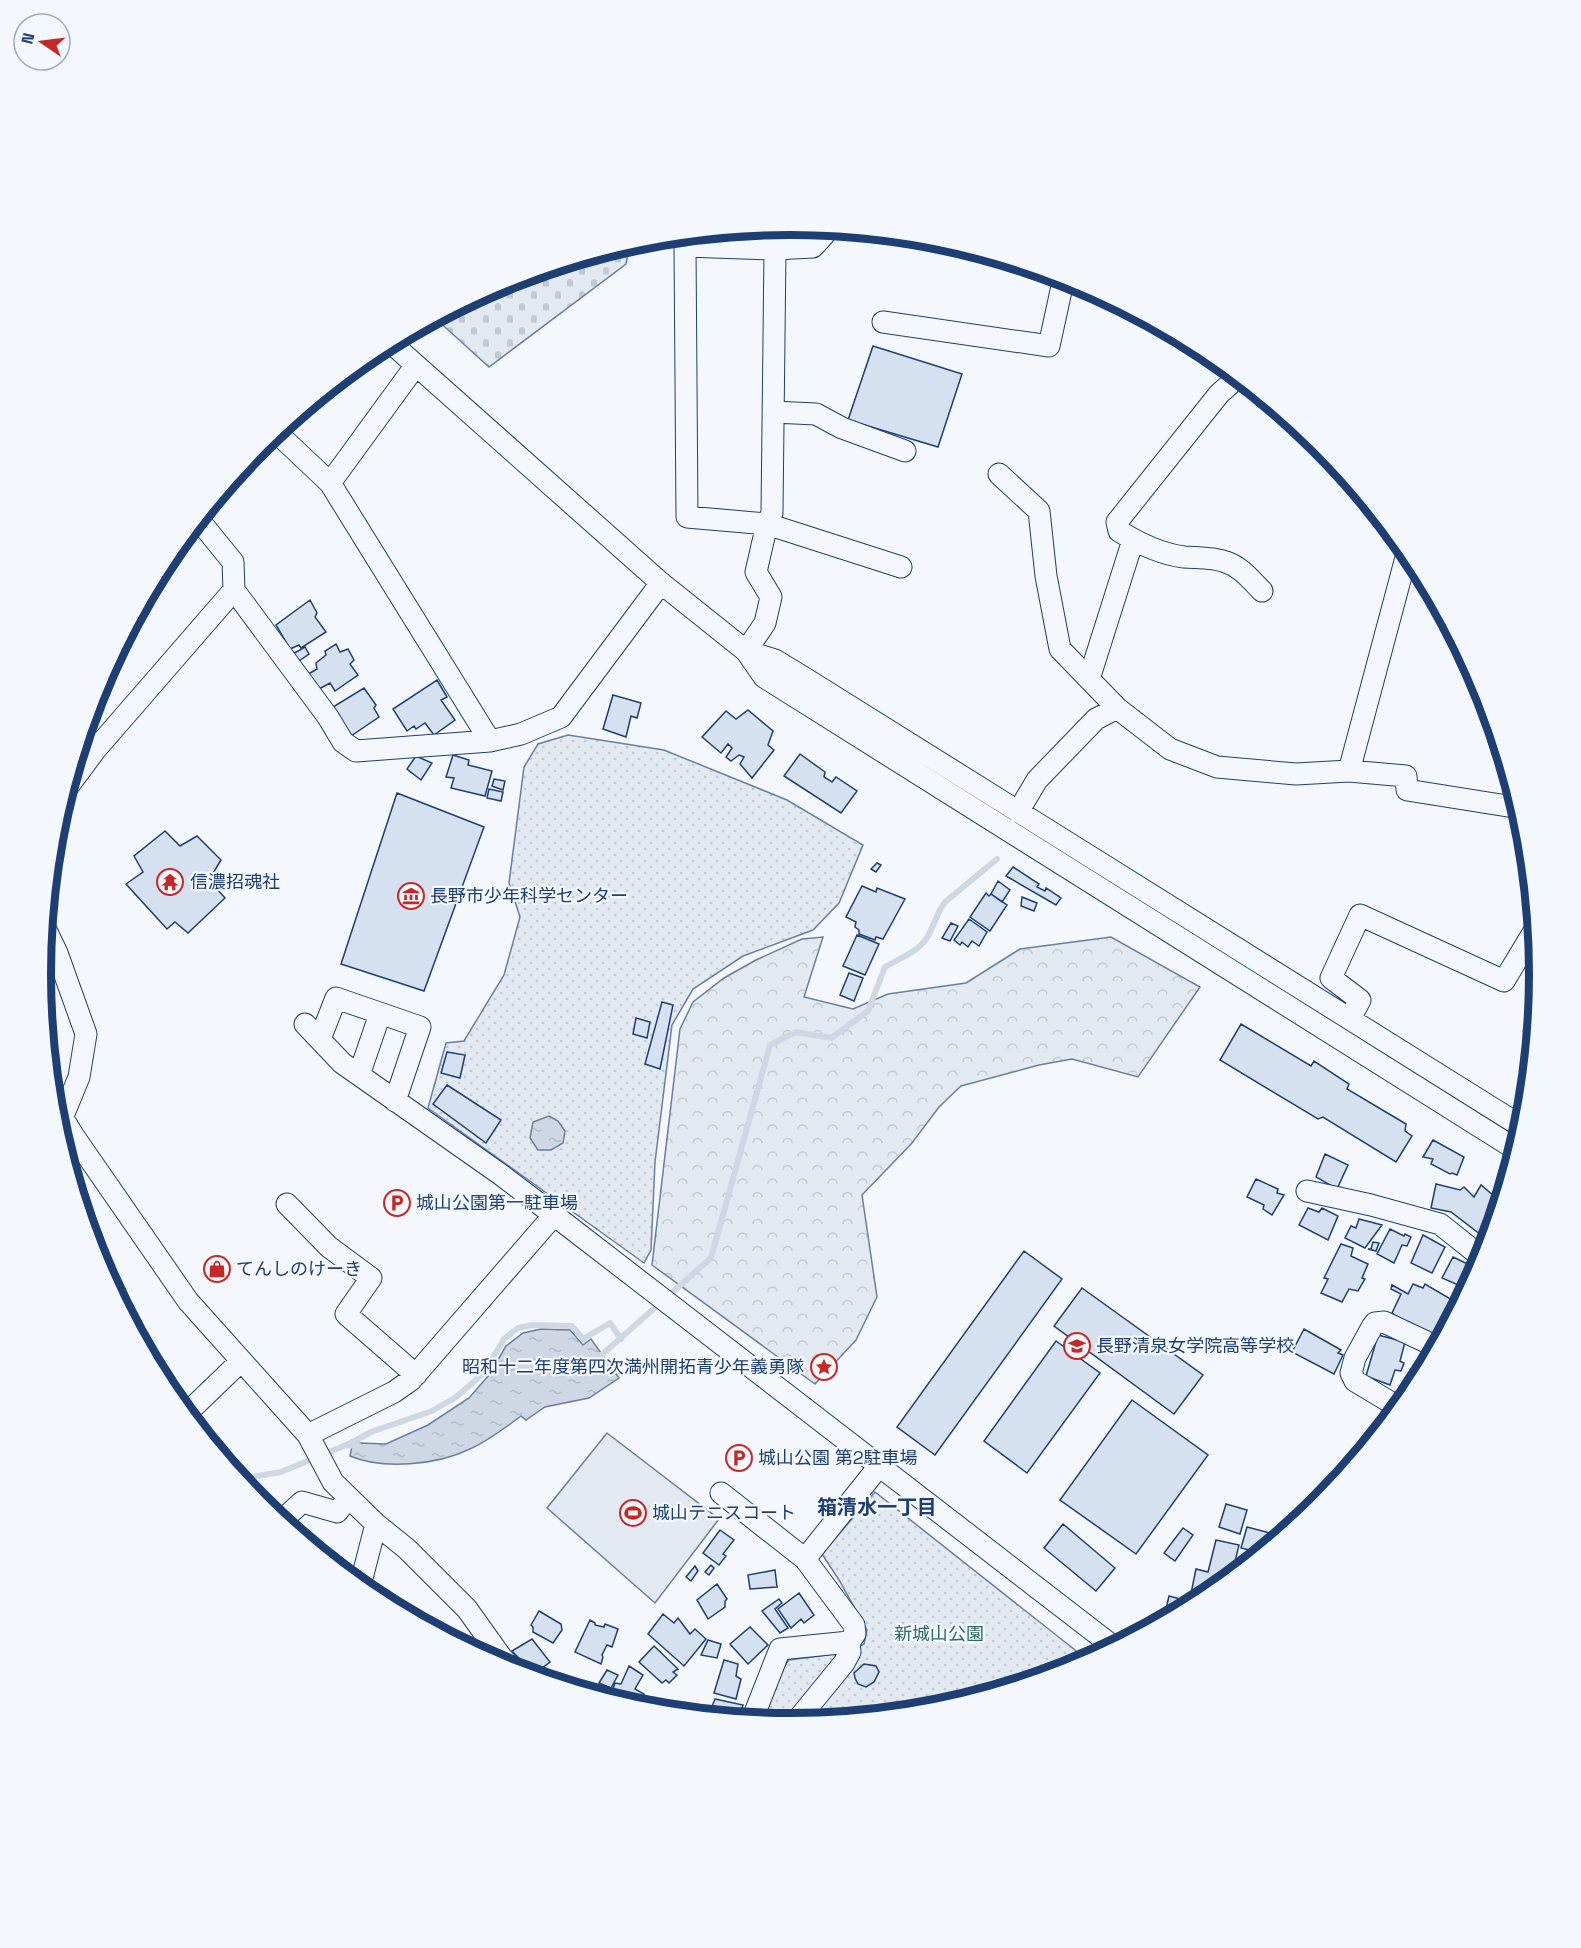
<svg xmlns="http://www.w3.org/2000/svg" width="1581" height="1948" font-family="'Space Grotesk','Noto Sans JP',sans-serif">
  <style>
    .green { fill: #e3e9f0; stroke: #687fa3; stroke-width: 1.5 }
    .forest { fill: url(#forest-crowns); stroke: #687fa3; stroke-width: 1.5 }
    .cemetery { fill: url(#cemetery-stones); stroke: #687fa3; stroke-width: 1.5 }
    .park { fill: url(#park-dots); stroke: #687fa3; stroke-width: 1.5 }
    .water { fill: url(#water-ripples); stroke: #687fa3; stroke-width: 1.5 }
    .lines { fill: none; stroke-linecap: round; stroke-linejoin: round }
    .stream { stroke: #cfd7e4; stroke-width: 6 }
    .building { fill: #d5e0f0; stroke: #1d3f73; stroke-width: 1.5 }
    .minor-casing { stroke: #1d3f73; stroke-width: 23 }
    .minor { stroke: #f4f7fb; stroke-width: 21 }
    .labels { text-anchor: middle; stroke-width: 4.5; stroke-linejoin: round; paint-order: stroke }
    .poi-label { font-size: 18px; fill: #1d3f73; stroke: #f4f7fb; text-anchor: start }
    .park-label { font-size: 18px; fill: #2c6c60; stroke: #f4f7fb }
    .neighbourhood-label { font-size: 20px; font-weight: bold; fill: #1d3f73; stroke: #f4f7fb }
    .rim { fill: none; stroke: #1d3f73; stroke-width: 8 }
  </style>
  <defs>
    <pattern id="forest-crowns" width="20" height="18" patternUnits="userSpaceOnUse" patternTransform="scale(1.5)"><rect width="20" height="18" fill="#e3e9f0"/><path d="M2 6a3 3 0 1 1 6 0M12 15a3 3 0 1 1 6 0" fill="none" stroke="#c2c9d1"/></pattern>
    <pattern id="cemetery-stones" width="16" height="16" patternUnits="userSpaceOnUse" patternTransform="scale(1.5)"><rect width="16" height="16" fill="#e3e9f0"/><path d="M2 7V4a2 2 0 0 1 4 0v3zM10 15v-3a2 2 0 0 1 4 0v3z" fill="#c2c9d1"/></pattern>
    <pattern id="park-dots" width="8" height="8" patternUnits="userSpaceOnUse" patternTransform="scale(1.5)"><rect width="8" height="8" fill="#e3e9f0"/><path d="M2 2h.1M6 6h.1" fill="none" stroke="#c2c9d1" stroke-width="1.8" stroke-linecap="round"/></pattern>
    <pattern id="water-ripples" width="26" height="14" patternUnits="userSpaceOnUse" patternTransform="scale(1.5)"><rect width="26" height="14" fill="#cfd7e4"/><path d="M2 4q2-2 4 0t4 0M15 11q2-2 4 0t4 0" fill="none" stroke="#b1bac7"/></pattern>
  </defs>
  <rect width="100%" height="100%" fill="#f4f7fb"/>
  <!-- green -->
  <path class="green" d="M607 1433 719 1519 655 1603 547 1508Z"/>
  <!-- forest -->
  <path class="forest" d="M823 937 804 997 853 1009 888 994 966 983 1020 949 1111 937 1200 987 1138 1077 1072 1059 1039 1065 961 1086 939 1107 912 1143 862 1195 877 1297 856 1340 815 1384 652 1265 680 1029 693 1002 724 978 756 960 802 939Z"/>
  <!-- cemetery -->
  <path class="cemetery" d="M630 243 626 264 489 367 435 318 504 281Z"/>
  <!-- park -->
  <path class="park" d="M568 735 664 750 787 800 863 845 839 903 813 930 743 956 693 989 672 1025 655 1162 651 1250 644 1263 428 1108 446 1043 464 1041 504 975 520 917 509 883 524 767 538 744Z
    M875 1492 1089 1661 1077 1667 936 1710 790 1724 762 1721 780 1672 789 1660 850 1652 864 1644 867 1630 839 1580 822 1554Z"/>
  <!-- water -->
  <path class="water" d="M549 1116 558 1121 565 1131 563 1143 551 1150H538L530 1138 533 1122Z
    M541 1329 570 1330 583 1345 591 1339 619 1378 589 1398 545 1407 526 1420 521 1416C505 1428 488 1441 470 1449 437 1465 383 1470 350 1456L352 1446 360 1443 386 1444 428 1425 469 1398 489 1375 506 1346 523 1333Z"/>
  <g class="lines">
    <!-- stream -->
    <path class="stream" d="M597 1359 711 1258 770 1045 796 1032 831 1038 868 1011 885 967C902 957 922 951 930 932 935 922 938 911 945 902L997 859
      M347 1445 371 1432 432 1411 456 1397 484 1373 504 1339 518 1328 532 1325 572 1326 583 1339 610 1323 621 1339
      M239 1479 281 1472 346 1445 359 1446"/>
  </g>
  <!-- building -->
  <path class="building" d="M873 346 962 374 938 447 848 420Z
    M310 600 317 613 315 617 326 632 301 648 299 645 290 649 276 625Z
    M336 644 340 652 348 649 354 660 350 664 358 675 335 691 330 683 319 689 305 676 317 669 316 663 326 655 325 651Z
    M305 647 309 654 296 663 291 655Z
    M437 680 447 697 441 700 455 720 434 735 425 723 416 729 414 726 407 731 393 709Z
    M364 688 376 705 374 708 379 717 351 736 333 707Z
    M613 695 641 703 637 718 631 716 626 737 603 729Z
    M748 710 773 731 768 745 774 750 752 778 740 764 744 757 739 755 731 761 726 757 732 748 728 744 721 753 702 737 726 711 736 719Z
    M800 754 825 772 824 777 832 782 836 777 857 791 841 813 784 776Z
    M453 755 469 760 468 765 492 771 485 796 451 788 454 778 446 777Z
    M416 756 432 763 421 780 407 769Z
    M494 779 505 781 503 790 492 786Z
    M489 789 503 792 501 801 487 798Z
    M397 793 484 827 424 991 341 964Z
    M165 831 180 846 197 836 221 860 209 880 225 898 188 933 175 922 167 929 126 884 143 872 134 856Z
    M877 863 881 865 876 872 871 869Z
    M1013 867 1039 884 1037 887 1045 891 1046 888 1061 898 1056 905 1006 876Z
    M998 881 1010 890 1002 902 991 894Z
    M862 886 876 892 877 888 905 899 883 939 876 937 875 940 859 934V930L855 927 856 922 846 917Z
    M986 893 989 896 991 894 1007 905 990 931 970 917Z
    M1022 897 1037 903 1034 911 1021 906Z
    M969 919 987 932 979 946 972 941 968 947 962 942 960 945 954 940Z
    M951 923 958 926 950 941 942 938Z
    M857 935 879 944 865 975 843 966Z
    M849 973 863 978 854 1001 840 995Z
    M662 1002 673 1005 660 1069 645 1064Z
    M636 1018 650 1022 647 1038 633 1034Z
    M1241 1024 1311 1066 1314 1061 1349 1084 1347 1089 1406 1124 1405 1131 1412 1136 1396 1162 1323 1117 1318 1119 1220 1060Z
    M447 1052 465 1055 460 1078 441 1073Z
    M447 1085 501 1120 486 1143 433 1104Z
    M1433 1140 1464 1157 1457 1175 1452 1173 1450 1174 1431 1164 1433 1159 1423 1157Z
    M1325 1154 1348 1165 1337 1189 1316 1177Z
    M1256 1179 1278 1189 1277 1193 1284 1195 1272 1215 1263 1209 1264 1205 1247 1197Z
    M1436 1184 1460 1190 1464 1187 1474 1197 1481 1185 1501 1202 1489 1241 1451 1212 1431 1208Z
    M1308 1208 1319 1212 1322 1208 1338 1216 1328 1240 1299 1225Z
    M1359 1219 1382 1225 1365 1248 1345 1238 1351 1226 1356 1228Z
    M1390 1229 1404 1236 1405 1234 1411 1237 1407 1246 1402 1245 1394 1263 1377 1254Z
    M1423 1235 1445 1247 1432 1273 1411 1263Z
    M1373 1242 1379 1243 1376 1251 1368 1249H1371Z
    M1341 1244 1353 1248 1351 1256 1368 1264 1362 1278 1365 1279 1358 1291 1349 1289 1342 1302 1321 1293 1328 1279 1324 1278Z
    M1024 1251 1062 1279 935 1455 897 1427Z
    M1453 1257 1472 1266 1465 1280 1468 1282 1465 1288 1442 1278Z
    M1413 1284 1423 1288 1425 1284 1454 1301 1434 1336 1409 1322 1406 1324 1392 1313 1401 1294 1391 1289 1392 1285 1408 1294Z
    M1082 1288 1203 1375 1174 1414 1054 1326Z
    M1304 1329 1341 1350 1338 1353 1343 1355 1334 1374 1292 1352Z
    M1378 1335 1405 1342 1400 1361 1404 1363 1401 1371 1395 1370 1390 1385 1366 1376Z
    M1056 1341 1100 1373 1027 1473 984 1441Z
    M1403 1384 1414 1390 1405 1402 1395 1395Z
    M1132 1400 1208 1455 1136 1554 1060 1500Z
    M1226 1504 1247 1510 1240 1534 1219 1527Z
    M1063 1524 1115 1568 1096 1591 1044 1548Z
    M1247 1527 1274 1534 1271 1546 1261 1553 1241 1548Z
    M1183 1528 1193 1535 1175 1561 1164 1553Z
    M720 1530 734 1540 723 1554 726 1556 719 1565 703 1553Z
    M1216 1540 1239 1545 1231 1578 1207 1598 1188 1608 1196 1569 1208 1572Z
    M711 1565 714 1568 709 1575 705 1572Z
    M695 1566 698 1571 691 1581 686 1577Z
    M775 1570 777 1587 750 1589 748 1575Z
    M717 1584 727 1599 725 1601V1607L708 1619 697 1600Z
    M799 1593 814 1615 804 1623 801 1619 791 1628 778 1609Z
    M1169 1596 1188 1601 1186 1609 1167 1619 1164 1618Z
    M779 1599 782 1603 775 1609 788 1628 780 1633 762 1611Z
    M539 1611 561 1624 562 1630 553 1643 533 1632V1627L531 1625Z
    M663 1614 674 1623 678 1618 690 1634 695 1629 706 1639 684 1666 648 1634Z
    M590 1620 595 1623V1625L604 1627 605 1624 618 1629 612 1647 607 1645 602 1655 603 1657 601 1664 575 1652Z
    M750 1627 768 1645 748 1664 730 1644Z
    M532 1639 550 1662 534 1674 512 1651Z
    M708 1640 721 1644 717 1658 701 1655Z
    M654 1646 678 1669 673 1672 677 1675 669 1683 666 1680 662 1683 639 1662Z
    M724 1660 738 1664 736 1676 741 1679 736 1699 714 1693Z
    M864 1664 876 1666 879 1672 874 1682 866 1687 858 1684 855 1678 854 1673Z
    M629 1666 643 1675 635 1689 644 1694 642 1700 660 1708 663 1700 673 1705 669 1712 644 1710 619 1702 624 1693 613 1689 615 1683 621 1684Z
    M607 1670 618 1675 611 1688 599 1683Z
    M715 1699 743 1705 739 1719 718 1717 711 1709Z
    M695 1708 706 1710 708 1716 685 1714 686 1710 693 1711Z"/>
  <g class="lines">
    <defs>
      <path id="minor" d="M825 227 824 235 813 247 775 249 685 246 687 517 767 524 901 567
        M883 322 1049 346 1064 277
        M390 342 661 583 746 651 764 677 1517 1150
        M1239 376 1219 394 1117 522 1119 531C1138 543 1161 554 1184 557 1198 558 1213 557 1226 562 1241 567 1251 580 1262 591
        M774 412 816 414 842 428 905 451
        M275 431 330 483 416 365
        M999 474 1039 511 1046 576 1060 649 1117 708 1170 749 1217 767 1296 774 1349 771 1406 776 1407 790 1520 808
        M330 483 490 741
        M234 590 328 717 343 742 356 751 490 741 521 734 561 717 661 583
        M746 651 775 660 803 677 1524 1128
        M746 651 765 623 771 597 756 572 767 524 772 513 775 249
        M1089 679 1133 540
        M83 734 96 749
        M1349 771 1408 550
        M67 788 96 749 234 590 233 562 198 519
        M1018 812 1037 780 1096 719 1117 708
        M45 928 57 953 86 1034 79 1077 63 1116
        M1350 1019 1360 1000 1331 978 1360 915 1504 981 1536 928
        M305 1024 342 1063 500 1174 554 1215 1114 1647
        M320 1039 336 998 420 1027 395 1101
        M359 1075 380 1014
        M53 1102 73 1135 188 1301 308 1435 333 1482 376 1524 407 1549 467 1609 502 1658 514 1670
        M1307 1191 1371 1205 1440 1224 1484 1259
        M287 1204 329 1247 371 1278 346 1314 416 1375
        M1400 1408 1355 1381 1351 1373 1355 1358 1372 1327 1375 1323 1384 1322 1437 1347
        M186 1414 241 1361
        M308 1435 394 1392 411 1380 554 1215
        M721 1493 805 1559
        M285 1525 289 1514 302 1502 337 1512 349 1498
        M360 1586 376 1524
        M752 1720 780 1649 849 1642 855 1634 854 1625 805 1559 880 1465
        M795 1723 844 1663 850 1652 849 1642"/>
    </defs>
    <!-- minor casing -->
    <use href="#minor" class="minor-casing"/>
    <!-- minor -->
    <use href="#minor" class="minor"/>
  </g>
  <!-- icons -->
  <defs>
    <symbol id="temple-ring" viewBox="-11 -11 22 22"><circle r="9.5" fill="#f4f7fb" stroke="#c62828" stroke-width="1.5"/><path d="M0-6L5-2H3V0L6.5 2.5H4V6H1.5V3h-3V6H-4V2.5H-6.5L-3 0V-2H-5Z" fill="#c62828"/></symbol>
    <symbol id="museum-ring" viewBox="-11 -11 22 22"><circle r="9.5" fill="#f4f7fb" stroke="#c62828" stroke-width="1.5"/><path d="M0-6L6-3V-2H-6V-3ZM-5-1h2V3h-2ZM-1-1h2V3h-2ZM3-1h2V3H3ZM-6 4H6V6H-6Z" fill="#c62828"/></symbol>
    <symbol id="parking-ring" viewBox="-11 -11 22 22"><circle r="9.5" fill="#f4f7fb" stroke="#c62828" stroke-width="1.5"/><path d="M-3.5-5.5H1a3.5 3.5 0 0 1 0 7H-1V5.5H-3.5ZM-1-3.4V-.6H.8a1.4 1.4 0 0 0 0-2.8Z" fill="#c62828"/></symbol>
    <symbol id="shop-ring" viewBox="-11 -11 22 22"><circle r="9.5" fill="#f4f7fb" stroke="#c62828" stroke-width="1.5"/><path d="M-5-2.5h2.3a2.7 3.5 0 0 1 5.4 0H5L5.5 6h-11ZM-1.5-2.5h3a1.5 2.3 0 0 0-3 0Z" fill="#c62828"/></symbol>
    <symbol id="school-ring" viewBox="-11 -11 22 22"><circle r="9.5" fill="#f4f7fb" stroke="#c62828" stroke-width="1.5"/><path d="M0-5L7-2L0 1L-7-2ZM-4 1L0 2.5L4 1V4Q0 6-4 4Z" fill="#c62828"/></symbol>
    <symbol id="sight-ring" viewBox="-11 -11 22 22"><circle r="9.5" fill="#f4f7fb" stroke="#c62828" stroke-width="1.5"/><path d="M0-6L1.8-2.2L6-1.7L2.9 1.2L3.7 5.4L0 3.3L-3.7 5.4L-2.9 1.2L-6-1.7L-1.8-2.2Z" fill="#c62828"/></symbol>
    <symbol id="stadium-ring" viewBox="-11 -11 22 22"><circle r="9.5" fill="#f4f7fb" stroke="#c62828" stroke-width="1.5"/><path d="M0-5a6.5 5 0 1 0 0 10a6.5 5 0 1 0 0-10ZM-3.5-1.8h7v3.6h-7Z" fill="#c62828"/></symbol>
  </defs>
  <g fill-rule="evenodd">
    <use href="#temple-ring" x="155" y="867" width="30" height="30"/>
    <use href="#museum-ring" x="396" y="881" width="30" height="30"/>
    <use href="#parking-ring" x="382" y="1188" width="30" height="30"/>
    <use href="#shop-ring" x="202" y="1254" width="30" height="30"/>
    <use href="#school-ring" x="1062" y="1331" width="30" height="30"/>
    <use href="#sight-ring" x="809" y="1352" width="30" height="30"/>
    <use href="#parking-ring" x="724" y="1443" width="30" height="30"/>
    <use href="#stadium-ring" x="618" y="1498" width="30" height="30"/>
  </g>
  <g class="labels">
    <!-- poi labels -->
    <g class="poi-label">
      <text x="190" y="888">信濃招魂社</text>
      <text x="430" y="902">長野市少年科学センター</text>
      <text x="416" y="1209">城山公園第一駐車場</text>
      <text x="236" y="1275">てんしのけーき</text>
      <text x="1096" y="1352">長野清泉女学院高等学校</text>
      <text x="804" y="1373" text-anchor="end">昭和十二年度第四次満州開拓青少年義勇隊</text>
      <text x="758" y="1464">城山公園 第2駐車場</text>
      <text x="652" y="1519">城山テニスコート</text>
    </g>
    <!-- park labels -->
    <g class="park-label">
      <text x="939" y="1640">新城山公園</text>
    </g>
    <!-- neighbourhood labels -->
    <g class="neighbourhood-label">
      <text x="877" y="1514">箱清水一丁目</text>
    </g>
  </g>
  <!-- crop -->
  <path d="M0 0H1581V1948H0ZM51 974a739 739 0 1 1 1478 0a739 739 0 1 1-1478 0Z" fill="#f4f7fb" fill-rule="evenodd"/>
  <path class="rim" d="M51 974a739 739 0 1 1 1478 0a739 739 0 1 1-1478 0Z"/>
  <!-- north arrow -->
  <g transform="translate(42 42) rotate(284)"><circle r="28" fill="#f4f7fb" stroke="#9eadc5" stroke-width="1.5"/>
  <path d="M0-4.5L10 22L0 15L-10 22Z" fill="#c62828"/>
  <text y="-9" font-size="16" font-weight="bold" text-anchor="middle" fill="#1d3f73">N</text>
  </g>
</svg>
